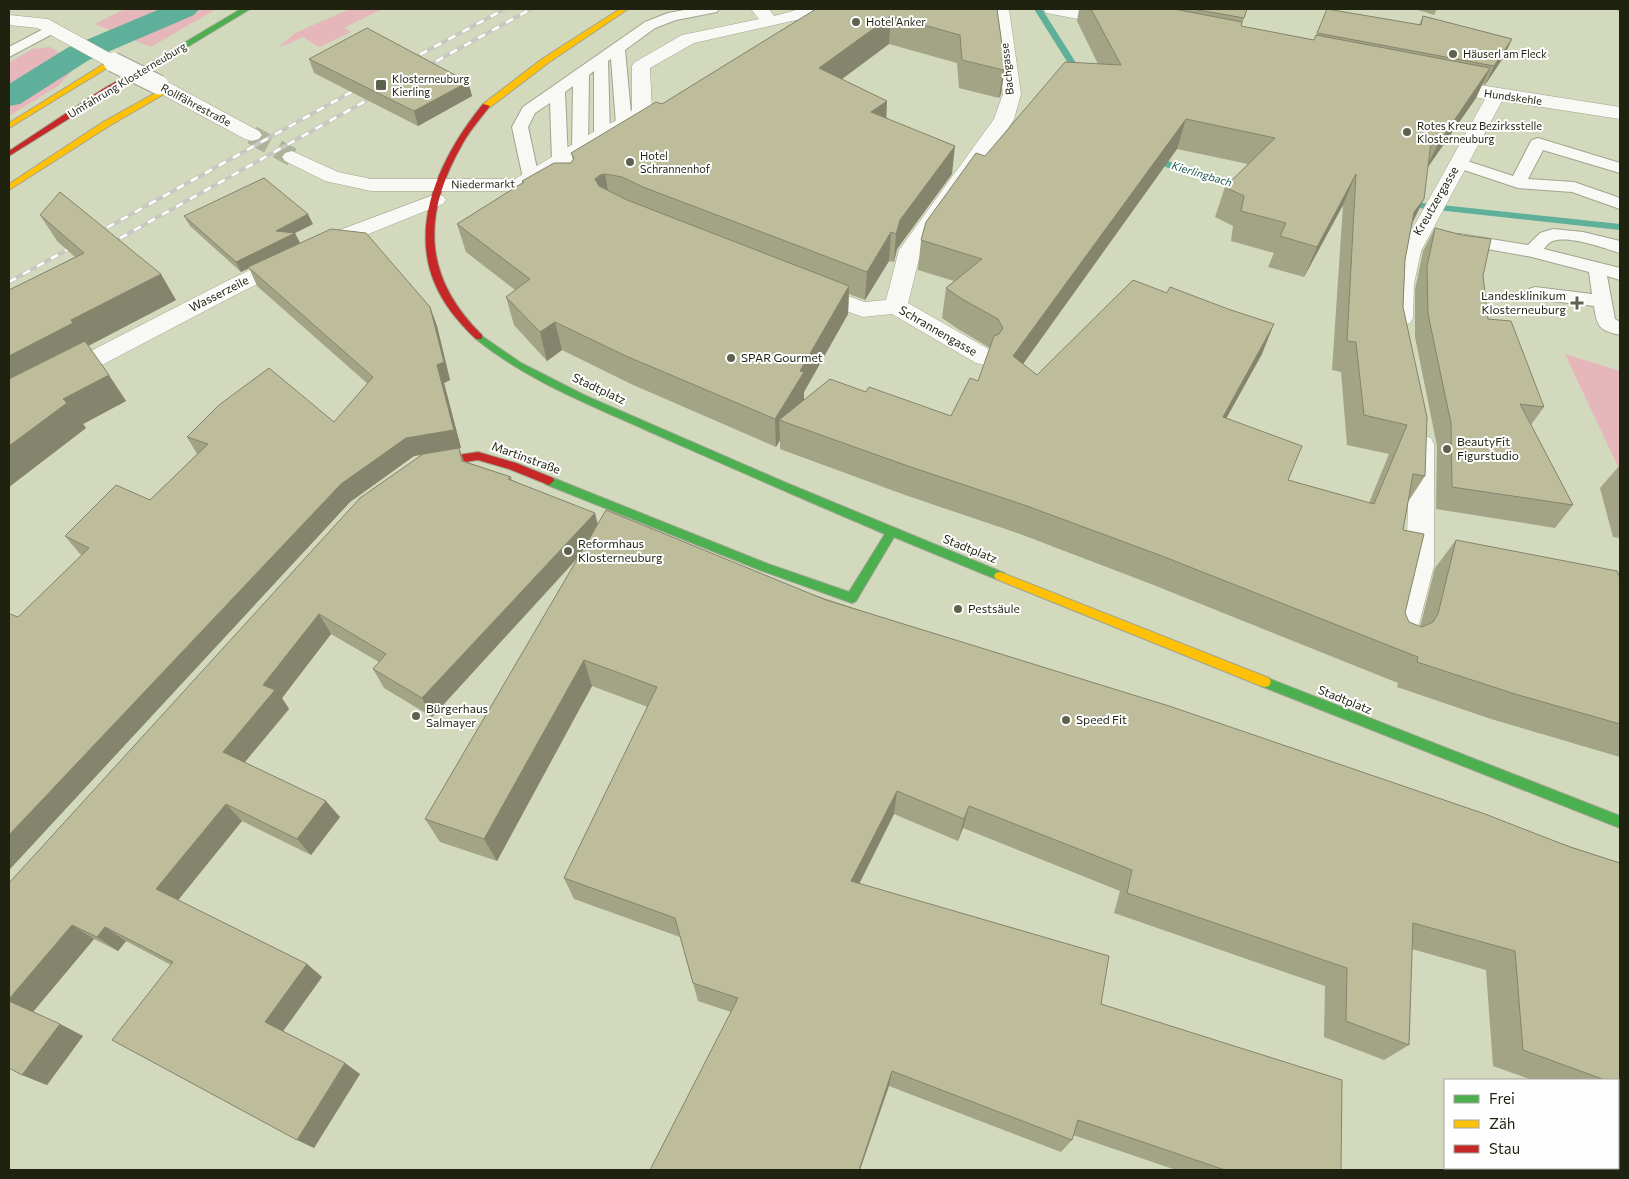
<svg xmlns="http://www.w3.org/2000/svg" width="1629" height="1179" font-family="Commissioner,sans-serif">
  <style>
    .green { fill: #e5b6ba }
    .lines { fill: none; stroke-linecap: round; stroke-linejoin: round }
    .stream { fill: #5eb09b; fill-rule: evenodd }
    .canal { fill: #5eb09b; fill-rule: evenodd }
    .street-tunnel { stroke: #aeb49a; stroke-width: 19; stroke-dasharray: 19 10; stroke-linecap: butt }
    .lane-casing { stroke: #9fa58f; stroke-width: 2 }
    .street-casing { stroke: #9fa58f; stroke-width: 1 }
    .fast-casing { stroke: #9fa58f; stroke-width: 2 }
    .slow-casing { stroke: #9fa58f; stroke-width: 2 }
    .jam-casing { stroke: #9fa58f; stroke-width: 2 }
    .lane { fill: #f8f9f5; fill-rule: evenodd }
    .street { fill: #f8f9f5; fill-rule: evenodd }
    .fast { fill: #4caf50; fill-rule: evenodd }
    .slow { fill: #ffc107; fill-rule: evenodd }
    .jam { fill: #c62828; fill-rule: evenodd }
    .rail-casing { stroke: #c7c9c0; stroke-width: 4 }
    .rail { stroke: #fefefe; stroke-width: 2.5; stroke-dasharray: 8; stroke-linecap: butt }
    .street-bridge-casing { stroke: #9fa58f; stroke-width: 21; stroke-linecap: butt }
    .street-bridge { stroke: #f8f9f5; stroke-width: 19 }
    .wall { fill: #a3a385; fill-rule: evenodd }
    .shaded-wall { fill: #85846c }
    .building { fill: #bebd9b; stroke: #85846c; fill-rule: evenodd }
    .poi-dot { fill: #5d624c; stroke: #fefefe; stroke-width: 2 }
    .labels { text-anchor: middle; stroke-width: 4; stroke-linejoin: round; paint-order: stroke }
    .far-poi-label { font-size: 11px; fill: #1e220f; stroke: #fefefe; text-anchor: start }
    .far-street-label { font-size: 11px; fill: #1e220f; stroke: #fefefe }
    .far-water-label { font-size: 11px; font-style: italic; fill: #1e5a4f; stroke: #fefefe }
    .street-label { font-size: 12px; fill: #1e220f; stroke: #fefefe }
    .poi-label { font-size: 12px; fill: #1e220f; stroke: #fefefe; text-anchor: start }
  </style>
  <rect width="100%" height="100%" fill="#d2d9bd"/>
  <!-- green -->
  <path class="green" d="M125 9H216L151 47 95 24Z
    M350 9H382L344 28 351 32 319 47 303 37 278 48 295 33Z
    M50 47 68 58 72 71 58 86 9 116V63L32 49Z
    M1565 354 1620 371V471Z"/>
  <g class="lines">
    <!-- stream -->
    <path class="stream" d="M1034 9H1042L1085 77 1084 79H1078Z
      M1153 153 1174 164 1250 187 1245 190 1168 168 1150 158 1148 156Z
      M1404 201 1620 224V230L1401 206 1399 204Z"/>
    <!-- canal -->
    <path class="canal" d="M160 9H199L194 15 89 60 20 104 9 106V84L67 48Z"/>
    <!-- street-tunnel -->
    <path class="street-tunnel" d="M252 135 292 157"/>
    <defs>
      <path id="lane" d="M690 9H719L717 12 676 20 655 28 625 50 632 124 630 127H618L616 124 611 59 608 61 610 135 608 138H596L594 135V71L589 75 588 148 586 151H574L572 148 573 86 565 92 568 160 566 163H554L552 160 550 103 535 113 528 127 539 178 537 182H525L523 178 512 127 523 107 645 22 668 13Z
        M53 24 58 25 60 28 58 31 9 57V47Z
        M1538 138 1620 163V173L1543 150 1528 179 1574 182 1620 198V209L1572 192 1518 188 1452 166 1450 163 1452 160 1458 158 1513 176 1530 143 1532 140Z
        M1553 229 1583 232 1620 241V253C1603 248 1570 235 1553 241 1549 242 1546 246 1544 249L1620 268V280L1607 276 1615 319 1620 322V335C1599 330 1597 327 1594 306L1535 299 1529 297 1526 293 1529 289 1535 287 1592 294 1589 272 1532 257 1460 244 1454 243 1451 239 1454 235 1460 234 1528 245 1540 233Z"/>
      <path id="street" d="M751 9H769L774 16 800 9H821L814 16 694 43 650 68 652 110 643 122 609 139 531 187 515 191H371L325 181 285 161 282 157 285 153 292 151 338 172 371 179H515L595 131 629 114 632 110V66L635 62 682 35 759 19Z
        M991 9H1009L1021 94 1014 119 1005 134 921 251 908 303 992 351 996 357 992 363 984 365 976 363 892 314 863 317 805 296 802 291 805 286 813 284 865 302 886 300 899 250 994 119 1003 94Z
        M1043 9H1078L1120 17 1123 21 1120 25 1114 26 1052 14 1046 13Z
        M9 15 48 19 119 58 122 62 119 66 113 67 107 66 38 28 9 25Z
        M159 79 166 81 259 131 262 135 259 139 252 141 245 139 152 89 150 85 152 81Z
        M1441 79 1620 107V119L1502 101 1421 251 1414 284 1413 318 1410 323 1402 326 1394 323 1391 318V296L1394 273 1400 251 1485 99 1434 89 1432 85 1434 81Z
        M436 194 443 196 446 200 443 204 321 253 241 292 18 409 9 412V393L225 282 305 243Z
        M1422 435 1431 438 1434 444V566L1415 640 1411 648 1401 652 1391 648 1387 640 1406 566 1410 444 1413 438Z"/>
      <path id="fast" d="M241 9H250L149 70 142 68Z
        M479 334 521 363 586 396 784 482 1004 573 1006 576 1004 579H996L894 537 856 601 852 603 760 570 545 484 544 481 545 478H553L768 564 849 592 885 534C805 500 725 465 646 430 586 403 527 380 476 339V335Z
        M1265 677 1620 816V828L1261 686 1259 682 1261 678Z"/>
      <path id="slow" d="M620 9H628L548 63 489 108H483V104L542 59Z
        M110 60 117 62 9 128V123Z
        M166 87 173 89 109 126 9 190V184L103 122Z
        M1000 572 1269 678 1271 682 1269 686 1265 687 1261 686 996 579 994 576 996 573Z"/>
      <path id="jam" d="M143 66 150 68 9 156V151L103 89Z
        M483 104 490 106C481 118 470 130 463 143 422 214 422 276 482 335V339H476C459 323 444 305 435 284 408 221 444 152 483 104Z
        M478 452 516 463 553 478 554 481 549 485 509 469 478 460 425 468 420 464 425 460Z"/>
    </defs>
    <!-- lane casing -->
    <use href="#lane" class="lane-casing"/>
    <!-- street casing -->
    <use href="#street" class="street-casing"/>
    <!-- fast casing -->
    <use href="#fast" class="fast-casing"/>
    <!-- slow casing -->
    <use href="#slow" class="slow-casing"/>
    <!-- jam casing -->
    <use href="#jam" class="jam-casing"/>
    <!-- lane -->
    <use href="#lane" class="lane"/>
    <!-- street -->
    <use href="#street" class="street"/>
    <!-- fast -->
    <use href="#fast" class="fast"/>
    <!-- slow -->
    <use href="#slow" class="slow"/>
    <!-- jam -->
    <use href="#jam" class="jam"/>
    <defs>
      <path id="rail" d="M406 62 505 9
        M422 69 531 9
        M106 246 378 94
        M9 282 364 85"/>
    </defs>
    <!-- rail casing -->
    <use href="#rail" class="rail-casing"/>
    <!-- rail -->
    <use href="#rail" class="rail"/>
    <defs>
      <path id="street-bridge" d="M113 62 159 85"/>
    </defs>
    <!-- street-bridge casing -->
    <use href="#street-bridge" class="street-bridge-casing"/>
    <!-- street-bridge -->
    <use href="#street-bridge" class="street-bridge"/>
  </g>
  <!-- wall -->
  <path class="wall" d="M816 9H997L1005 66 1001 94 999 98 959 88 957 63 889 44 842 79 952 174 897 249 894 262 889 261 865 300 849 294 848 314 804 392V400L866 392 951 416 978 381 990 348 958 329 942 318 946 288 954 281 918 270 921 240 985 156 1098 64 1077 21 1079 9H1247L1241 27 1314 40 1316 36 1327 9 1419 25 1423 16 1512 39 1503 58 1485 85 1482 84 1476 98 1428 167 1412 224 1405 260 1403 307 1425 476 1408 502 1403 530 1405 613 1409 622 1420 627 1435 568 1456 540 1620 578V757L1491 719 1397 687 1398 683 1151 584 1020 534 905 495 780 449V440L776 447 631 384 562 350 547 361 514 325 506 297 515 290 466 252 457 224 522 183V181L571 163 573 160 571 153 662 104ZM1177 149 1248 164 1225 187 1215 217 1233 226 1231 241 1274 253 1268 267 1304 277 1343 205 1332 370 1341 372 1347 445 1389 454 1369 503 1288 480 1226 418 1262 354 1037 375 1023 364Z
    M1415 9H1437L1434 15Z
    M1616 9H1620V11L1616 10Z
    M309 59 468 82 472 96 418 126 314 73Z
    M40 215 176 300 88 346 126 401 83 424 86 428 9 487V290L75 257 57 241Z
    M184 216 313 224 295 233 300 243 430 307 437 326 450 380 444 383 461 448H459L464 461 511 477 512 480 598 523 1620 863V1113L1618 1112V1080H1532L1493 1066 1486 970 1412 949 1409 1045 1384 1060 1324 1037 1325 986 1114 913 1120 891 963 828 958 841 894 814 859 884 1101 1004 1341 1170H1176L1073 1135 1072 1140 1061 1152 889 1086 731 1012 698 1001 680 937 574 899 564 878 648 707 592 686 497 861 440 842 425 819 578 558 432 717 384 688 373 669 379 662 331 634 282 698 289 709 245 762 340 817 311 855 242 821 178 900 307 964 322 977 283 1031 360 1074 314 1148 171 965 126 941 118 951 94 939 33 1012 60 1024 83 1036 47 1085 22 1075 9 883 421 455 414 456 350 502 9 870V615L18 617 82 555 80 554 65 536 150 500 197 454 187 437 334 422 368 384 257 286 249 268 241 272 190 226Z
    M1435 228 1483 276 1488 319 1544 407 1531 425 1573 505 1555 528 1436 509 1437 446 1415 337V290L1423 251Z
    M1620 465V538L1613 537 1600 488Z"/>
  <!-- shaded-wall -->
  <path class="shaded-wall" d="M891 16 889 44 819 96V68Z
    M1512 39 1503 58 1485 85 1494 66Z
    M1005 66 1001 94 999 98 1003 70Z
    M1490 68 1476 98 1423 174 1438 144Z
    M468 82 472 96 418 126 414 111Z
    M887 101 886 129 871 112Z
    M1186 119 1177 149 1008 385 1013 356Z
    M955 146 952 174 897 249 894 262 896 234 900 220Z
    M605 174 610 202 605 203 595 179 600 175Z
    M1356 174 1343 205 1304 277 1317 247Z
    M1424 199 1409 230 1414 212Z
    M308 214 313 224 295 233 300 243 241 272 236 262 276 231Z
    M891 232 889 261 865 300 867 272Z
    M161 274 176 300 88 346 9 392V356L71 320Z
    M849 286 848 314 804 392V400L779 420 780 440 776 447 775 419 800 371Z
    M430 307 437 326 450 380 444 383 461 448H459L466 469 462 461 459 448 414 456 350 502 9 870V835L437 365Z
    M555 322 562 350 547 361 540 332Z
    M1274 324 1262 354 1211 446 1223 417Z
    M109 375 126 401 83 424 86 428 9 487V446L63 399Z
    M595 513 600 533 432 717 422 698Z
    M319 614 331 634 282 698 289 709 239 769 223 752 263 685Z
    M584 660 592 686 497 861 484 839Z
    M897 791 894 814 850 902 851 881Z
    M326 801 340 817 311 855 297 839Z
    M226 804 242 821 175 904 156 889Z
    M969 806 963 828 958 841 964 819Z
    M72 925 94 939 32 1013 9 1001V999Z
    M105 927 126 941 118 951 97 937Z
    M307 964 322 977 281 1034 265 1022Z
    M60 1024 83 1036 47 1085 22 1075Z
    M345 1063 360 1074 314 1148 297 1140Z
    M892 1071 889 1086 860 1170H859Z"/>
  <!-- building -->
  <path class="building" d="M816 9H997L1005 66 1003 70 962 60 960 35 891 16 819 68 887 101 871 112 955 146 900 220 896 234 891 232 867 272 643 187 622 177 605 174 600 175 595 179 599 186 627 200 849 286 800 371 804 372 775 419 626 356 555 322 540 332 506 297 530 279 457 224 524 182 522 181 554 163H571L574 158 571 153 656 102 662 104Z
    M1091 9H1174L1242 22 1241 26 1314 40 1316 35 1490 68 1438 144 1431 142 1424 199 1414 212 1405 260 1403 307 1427 417 1425 476 1413 474 1403 530 1424 534 1405 613 1409 622 1422 627 1433 622 1438 614 1456 540 1617 571 1620 578V724L1515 694 1417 662 1418 657 1162 556 1027 506 908 466 779 420 830 379 866 392 869 387 951 416 970 378 978 381 994 336 999 334 1003 328 998 319 962 299 946 288 982 259 921 240 926 222 976 153 985 156 1065 62 1121 65ZM1186 119 1275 138 1225 187 1244 196 1241 211 1286 223 1280 236 1317 247 1356 174 1347 341 1356 342 1364 415 1407 425 1374 504 1288 480 1302 446 1223 417 1274 324 1228 309 1170 287 1167 293 1133 280 1037 375 1013 356Z
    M1193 9H1247L1244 18Z
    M1327 9 1421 25 1423 16 1512 39 1494 66 1317 33Z
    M367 28 468 82 414 111 309 59Z
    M264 178 308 214 276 231 295 233 236 262 184 216Z
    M60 192 161 274 71 320 73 323 9 356V290L84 253 40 215Z
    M1435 228 1462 235 1491 239 1483 276 1488 319 1511 321 1544 407 1520 404 1573 505 1452 487 1451 423 1428 314 1427 267Z
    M331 229 366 233 430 307 444 362 437 365 454 430 406 438 341 484 9 835V615L10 614 18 617 89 548 65 536 116 485 150 500 208 444 187 437 219 405 269 368 334 422 373 377 248 267Z
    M85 341 109 375 63 399 67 403 9 446V379Z
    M459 448 462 461 511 477 508 479 595 513 422 698 373 669 386 654 319 614 263 685 275 690 223 752 326 801 297 839 226 804 156 889 307 964 265 1022 345 1063 297 1140 112 1040 173 962 105 927 97 937 72 925 9 999V883L360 498 423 454Z
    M606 510 826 600 1169 706 1485 814 1570 847 1620 863V1086L1618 1085V1080H1605L1523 1050 1515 951 1413 923 1409 1045 1346 1021 1347 968 1127 893 1132 870 969 806 964 819 897 791 851 881 1109 956 1101 1004 1342 1080 1341 1170H1225L1078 1120 1072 1140 892 1071 859 1170H650L738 998 693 983 675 918 564 878 657 687 584 660 484 839 425 819Z
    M9 1001 60 1024 22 1075 9 1068Z"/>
  <!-- markers -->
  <g class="poi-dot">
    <circle cx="856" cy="22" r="5"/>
    <circle cx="1453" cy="54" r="5"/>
    <rect x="375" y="79" width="12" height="12" rx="2.5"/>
    <circle cx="1407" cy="132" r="5"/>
    <circle cx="630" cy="162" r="5"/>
    <path d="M1574.5 295.5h5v5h5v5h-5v5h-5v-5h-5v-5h5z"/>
    <circle cx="731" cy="358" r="5"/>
    <circle cx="1447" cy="449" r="5"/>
    <circle cx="568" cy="551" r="5"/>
    <circle cx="958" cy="609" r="5"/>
    <circle cx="416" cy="716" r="5"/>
    <circle cx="1066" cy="720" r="5"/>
  </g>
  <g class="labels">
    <!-- far-poi labels -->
    <g class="far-poi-label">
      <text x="866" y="26">Hotel Anker</text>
      <text x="1463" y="58">Häuserl am Fleck</text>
      <text x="392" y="83">Klosterneuburg<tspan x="392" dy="13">Kierling</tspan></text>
      <text x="1417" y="130">Rotes Kreuz Bezirksstelle<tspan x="1417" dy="13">Klosterneuburg</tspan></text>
      <text x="640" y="160">Hotel<tspan x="640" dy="13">Schrannenhof</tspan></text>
    </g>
    <!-- far-street labels -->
    <g class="far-street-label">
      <text transform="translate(1007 69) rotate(-96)" y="4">Bachgasse</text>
      <text transform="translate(127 80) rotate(-31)" y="4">Umfahrung Klosterneuburg</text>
      <text transform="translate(1513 97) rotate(8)" y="4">Hundskehle</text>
      <text transform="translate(196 105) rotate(28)" y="4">Rollfährestraße</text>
      <text transform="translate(483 184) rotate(-1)" y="4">Niedermarkt</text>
    </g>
    <!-- far-water labels -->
    <g class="far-water-label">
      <text transform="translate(1202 174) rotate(17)" y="4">Kierlingbach</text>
    </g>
    <!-- street labels -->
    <g class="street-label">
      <text transform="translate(1436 201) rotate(-60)" y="4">Kreutzergasse</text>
      <text transform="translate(219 294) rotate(-27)" y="4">Wasserzeile</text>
      <text transform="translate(938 331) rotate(30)" y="4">Schrannengasse</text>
      <text transform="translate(599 389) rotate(25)" y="4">Stadtplatz</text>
      <text transform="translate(526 458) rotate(20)" y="4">Martinstraße</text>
      <text transform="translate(970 549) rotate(22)" y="4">Stadtplatz</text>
      <text transform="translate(1345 700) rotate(22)" y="4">Stadtplatz</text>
    </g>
    <!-- poi labels -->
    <g class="poi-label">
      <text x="1566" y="300" text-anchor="end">Landesklinikum<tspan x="1566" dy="14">Klosterneuburg</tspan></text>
      <text x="741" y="362">SPAR Gourmet</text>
      <text x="1457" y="446">BeautyFit<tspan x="1457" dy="14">Figurstudio</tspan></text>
      <text x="578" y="548">Reformhaus<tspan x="578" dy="14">Klosterneuburg</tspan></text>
      <text x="968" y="613">Pestsäule</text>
      <text x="426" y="713">Bürgerhaus<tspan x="426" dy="14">Salmayer</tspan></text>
      <text x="1076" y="724">Speed Fit</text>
    </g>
  </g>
  <!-- border -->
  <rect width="1629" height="1179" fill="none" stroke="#1e220f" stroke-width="20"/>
  <!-- legend -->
  <rect x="1444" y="1079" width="175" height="90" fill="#fefefe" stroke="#a4a69e"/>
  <rect x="1454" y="1095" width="25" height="8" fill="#4caf50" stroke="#a4a69e"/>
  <text x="1489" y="1104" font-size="15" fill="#1e220f">Frei</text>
  <rect x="1454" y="1120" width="25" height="8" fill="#ffc107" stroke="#a4a69e"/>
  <text x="1489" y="1129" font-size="15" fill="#1e220f">Zäh</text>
  <rect x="1454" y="1145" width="25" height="8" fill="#c62828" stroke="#a4a69e"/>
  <text x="1489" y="1154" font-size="15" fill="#1e220f">Stau</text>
</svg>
